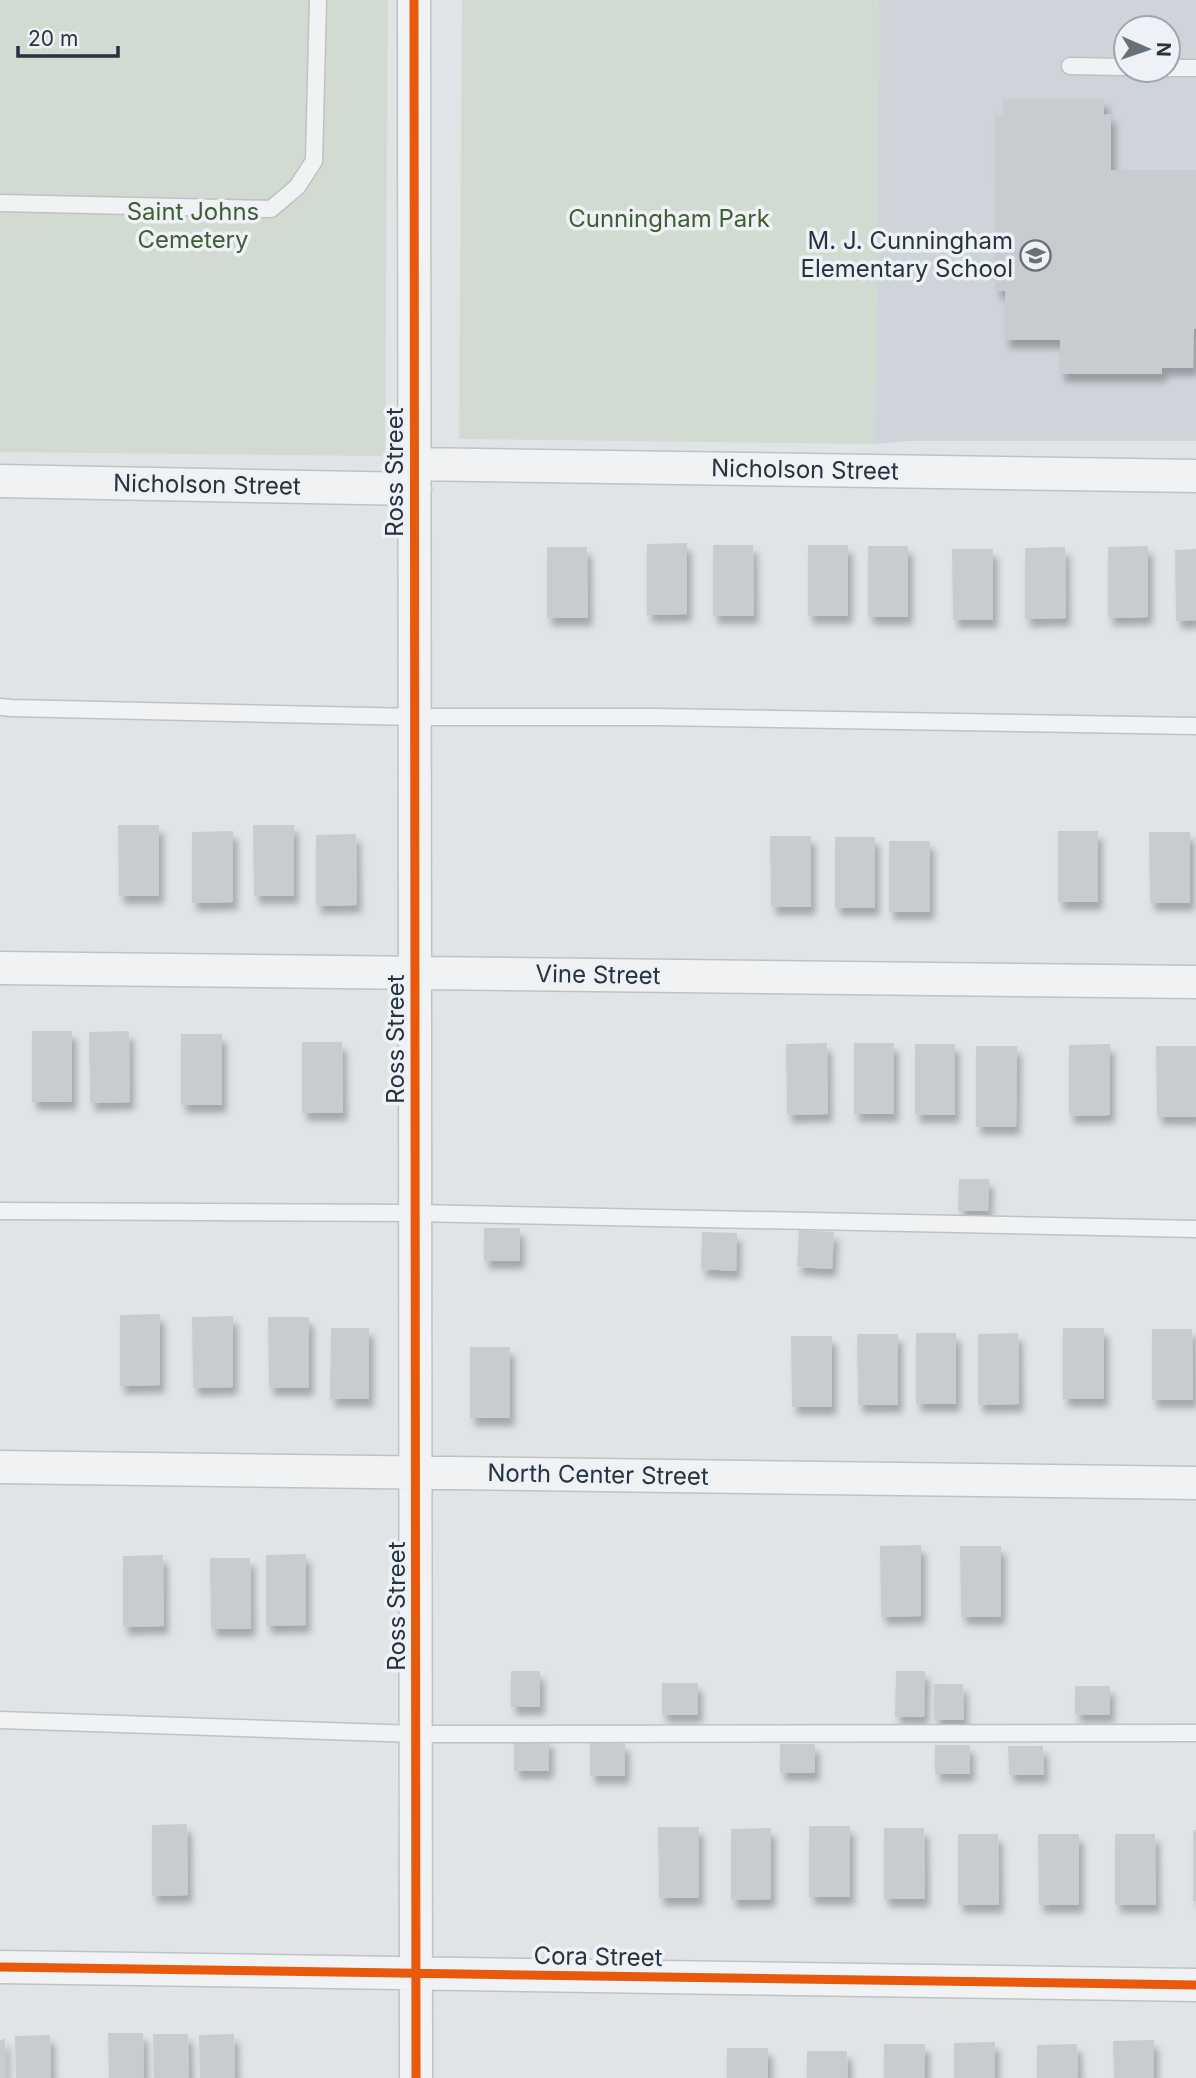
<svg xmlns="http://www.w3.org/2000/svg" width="1196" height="2078" font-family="Inter,sans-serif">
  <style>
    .built { fill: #ced4da; fill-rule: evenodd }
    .green { fill: #d2dbd1 }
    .building { fill: #c9ccce; filter: url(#shadow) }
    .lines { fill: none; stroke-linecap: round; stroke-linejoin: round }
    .lane-casing { stroke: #bfc2c4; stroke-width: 19 }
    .street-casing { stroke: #bfc2c4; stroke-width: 35 }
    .lane { stroke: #f0f2f3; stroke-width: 16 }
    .street { stroke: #f0f2f3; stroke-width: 32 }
    .cycleway-casing { stroke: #eef2f6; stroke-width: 13 }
    .cycleway { stroke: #e8590c; stroke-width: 9 }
    .labels { text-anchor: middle; stroke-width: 7; stroke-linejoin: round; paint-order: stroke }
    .park-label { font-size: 24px; fill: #3f5e33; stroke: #eef2f6 }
    .poi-label { font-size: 24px; fill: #263341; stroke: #eef2f6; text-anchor: end }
    .street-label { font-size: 24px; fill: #263341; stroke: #eef2f6 }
  </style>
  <defs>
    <filter id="shadow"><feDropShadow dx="4.5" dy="8" stdDeviation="3.5" flood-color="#0004"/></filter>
  </defs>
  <rect width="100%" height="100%" fill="#e1e4e6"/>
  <!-- built -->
  <path class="built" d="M879 0H1196V441H906L875 444ZM1126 28H1168V70H1126Z"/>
  <!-- green -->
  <path class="green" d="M0 0H388L385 456 0 452Z
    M462 0H879L875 444 459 439Z"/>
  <!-- building -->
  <path class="building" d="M1003 99H1104V115L1111 114V170H1196V329H1194L1193 368H1162V374H1060V340H1005V291H996L995 115 1003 116Z
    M687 543V614L647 615V544Z
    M713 545H753L754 616H713Z
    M808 545H848V616H808Z
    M868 546H908V617H868Z
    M1148 546V617L1108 618V547Z
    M547 547H587L588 618H547Z
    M1065 547 1066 618 1025 619V548Z
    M952 549H993V620H953Z
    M1196 549V620L1176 621 1175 550Z
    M118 825H159V896H119Z
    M253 825H294V896H254Z
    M233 831V902L192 903V832Z
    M1058 831H1098V902H1058Z
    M1149 832H1190V903H1150Z
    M356 834 357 905 316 906V835Z
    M770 836H811V907H771Z
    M835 837H875V908H835Z
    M889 841H930V912H889Z
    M32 1031H72V1102H32Z
    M129 1031 130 1102 90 1103 89 1032Z
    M181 1034H222V1105H181Z
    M302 1042H342L343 1113H302Z
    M827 1043 828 1114 787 1115 786 1044Z
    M854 1043H894V1114H854Z
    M915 1044H955V1115H915Z
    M1110 1044V1115L1069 1116V1045Z
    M976 1046H1017L1016 1127H976Z
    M1156 1046H1196V1117H1157Z
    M959 1179H989L988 1211H958Z
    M484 1228H520V1261H484Z
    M799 1230 834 1232 832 1269 797 1267Z
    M702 1232 737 1233 736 1271 701 1269Z
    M160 1314V1385L120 1386V1315Z
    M233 1316V1387L193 1388 192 1317Z
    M268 1317H309V1388H269Z
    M331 1328H369V1399H330Z
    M1063 1328H1104V1399H1063Z
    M1152 1329H1192L1193 1400H1152Z
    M916 1333H956V1404H916Z
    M1018 1333 1019 1404 978 1405V1334Z
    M857 1334H898V1405H858Z
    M791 1336H832V1407H792Z
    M470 1347H510V1418H470Z
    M921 1545V1616L881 1617 880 1546Z
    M960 1546H1001V1617H961Z
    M306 1554V1625L266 1626V1555Z
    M163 1555 164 1626 123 1627V1556Z
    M210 1558H250L251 1629H211Z
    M511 1671H540V1707H511Z
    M896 1671H925L924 1717H895Z
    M662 1683H698V1715H662Z
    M934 1684H963L964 1720H934Z
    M1075 1686H1110V1715H1075Z
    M514 1739H549V1771H514Z
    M590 1743H625V1776H590Z
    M780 1744H815V1773H780Z
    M935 1745H970V1774H935Z
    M1008 1746H1043L1044 1775H1009Z
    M187 1824 188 1895 152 1896V1825Z
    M809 1826H850V1897H809Z
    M658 1827H699V1898H659Z
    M771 1828V1899L731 1900V1829Z
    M884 1828H924L925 1899H884Z
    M1193 1830H1196V1901H1193Z
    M958 1834H998L999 1905H958Z
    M1038 1834H1079V1905H1039Z
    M1115 1834H1155L1156 1905H1115Z
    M108 2033H143L144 2078H109Z
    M153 2034H188L189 2078H154Z
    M234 2034 235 2078H200L199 2035Z
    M50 2035 51 2078H16L15 2036Z
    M5 2039V2078H0V2040Z
    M1154 2040V2078H1114L1113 2041Z
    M995 2042V2078H954V2043Z
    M884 2044H925V2078H884Z
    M1077 2044 1078 2078H1037V2045Z
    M727 2048H768V2078H727Z
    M807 2051H847L848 2078H807Z"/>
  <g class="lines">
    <defs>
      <path id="lane" d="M1070 66 1126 67
        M1168 68H1196
        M0 203 271 209 297 187 314 161 318 0
        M0 707 11 708 415 717H657L1196 726
        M0 1211 415 1213 1196 1229
        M0 1720 416 1734 1196 1733"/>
      <path id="street" d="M414 0 416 2078
        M414 464 1196 476
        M0 481 415 489
        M0 968 1196 982
        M0 1467 1196 1483
        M0 1967 1196 1985"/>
    </defs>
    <!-- lane casing -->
    <use href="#lane" class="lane-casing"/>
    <!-- street casing -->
    <use href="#street" class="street-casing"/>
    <!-- lane -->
    <use href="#lane" class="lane"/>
    <!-- street -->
    <use href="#street" class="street"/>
    <defs>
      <path id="cycleway" d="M414 0 416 2078
        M0 1967 1196 1985"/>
    </defs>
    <!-- cycleway casing -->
    <use href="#cycleway" class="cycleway-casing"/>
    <!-- cycleway -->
    <use href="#cycleway" class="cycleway"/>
  </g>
  <!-- icons -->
  <defs>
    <symbol id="school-ring" viewBox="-11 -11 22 22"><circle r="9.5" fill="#eef2f6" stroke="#67717b" stroke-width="1.5"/><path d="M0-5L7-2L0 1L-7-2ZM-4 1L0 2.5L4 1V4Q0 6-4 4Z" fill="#67717b"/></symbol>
  </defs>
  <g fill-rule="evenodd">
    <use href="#school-ring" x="1018" y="238" width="35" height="35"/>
  </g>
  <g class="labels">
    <!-- park labels -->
    <g class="park-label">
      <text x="193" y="220">Saint Johns<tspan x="193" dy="28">Cemetery</tspan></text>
      <text x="669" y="227">Cunningham Park</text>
    </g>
    <!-- poi labels -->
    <g class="poi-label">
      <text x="1013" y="249">M. J. Cunningham<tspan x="1013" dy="28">Elementary School</tspan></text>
    </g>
    <!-- street labels -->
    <g class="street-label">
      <text transform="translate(805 470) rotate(1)" y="8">Nicholson Street</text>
      <text transform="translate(395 472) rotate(-90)" y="8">Ross Street</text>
      <text transform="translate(207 485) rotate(1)" y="8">Nicholson Street</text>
      <text transform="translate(598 975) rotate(1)" y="8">Vine Street</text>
      <text transform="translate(396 1039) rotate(-90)" y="8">Ross Street</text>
      <text transform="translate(598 1475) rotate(1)" y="8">North Center Street</text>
      <text transform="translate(397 1606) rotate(-90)" y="8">Ross Street</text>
      <text transform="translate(598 1957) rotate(1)" y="8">Cora Street</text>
    </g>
  </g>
  <!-- north arrow -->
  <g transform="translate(1147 49) rotate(92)"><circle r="33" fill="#eef2f6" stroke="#9ea6ae" stroke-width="2"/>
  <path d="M0-5L12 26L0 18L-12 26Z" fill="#67717b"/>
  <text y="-10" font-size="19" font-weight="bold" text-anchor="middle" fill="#263341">N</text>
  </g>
  <!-- scale -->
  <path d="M18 46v10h100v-10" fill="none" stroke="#263341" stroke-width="3.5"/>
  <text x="28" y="46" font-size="21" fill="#263341" stroke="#eef2f6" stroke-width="5" paint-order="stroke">20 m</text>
</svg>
